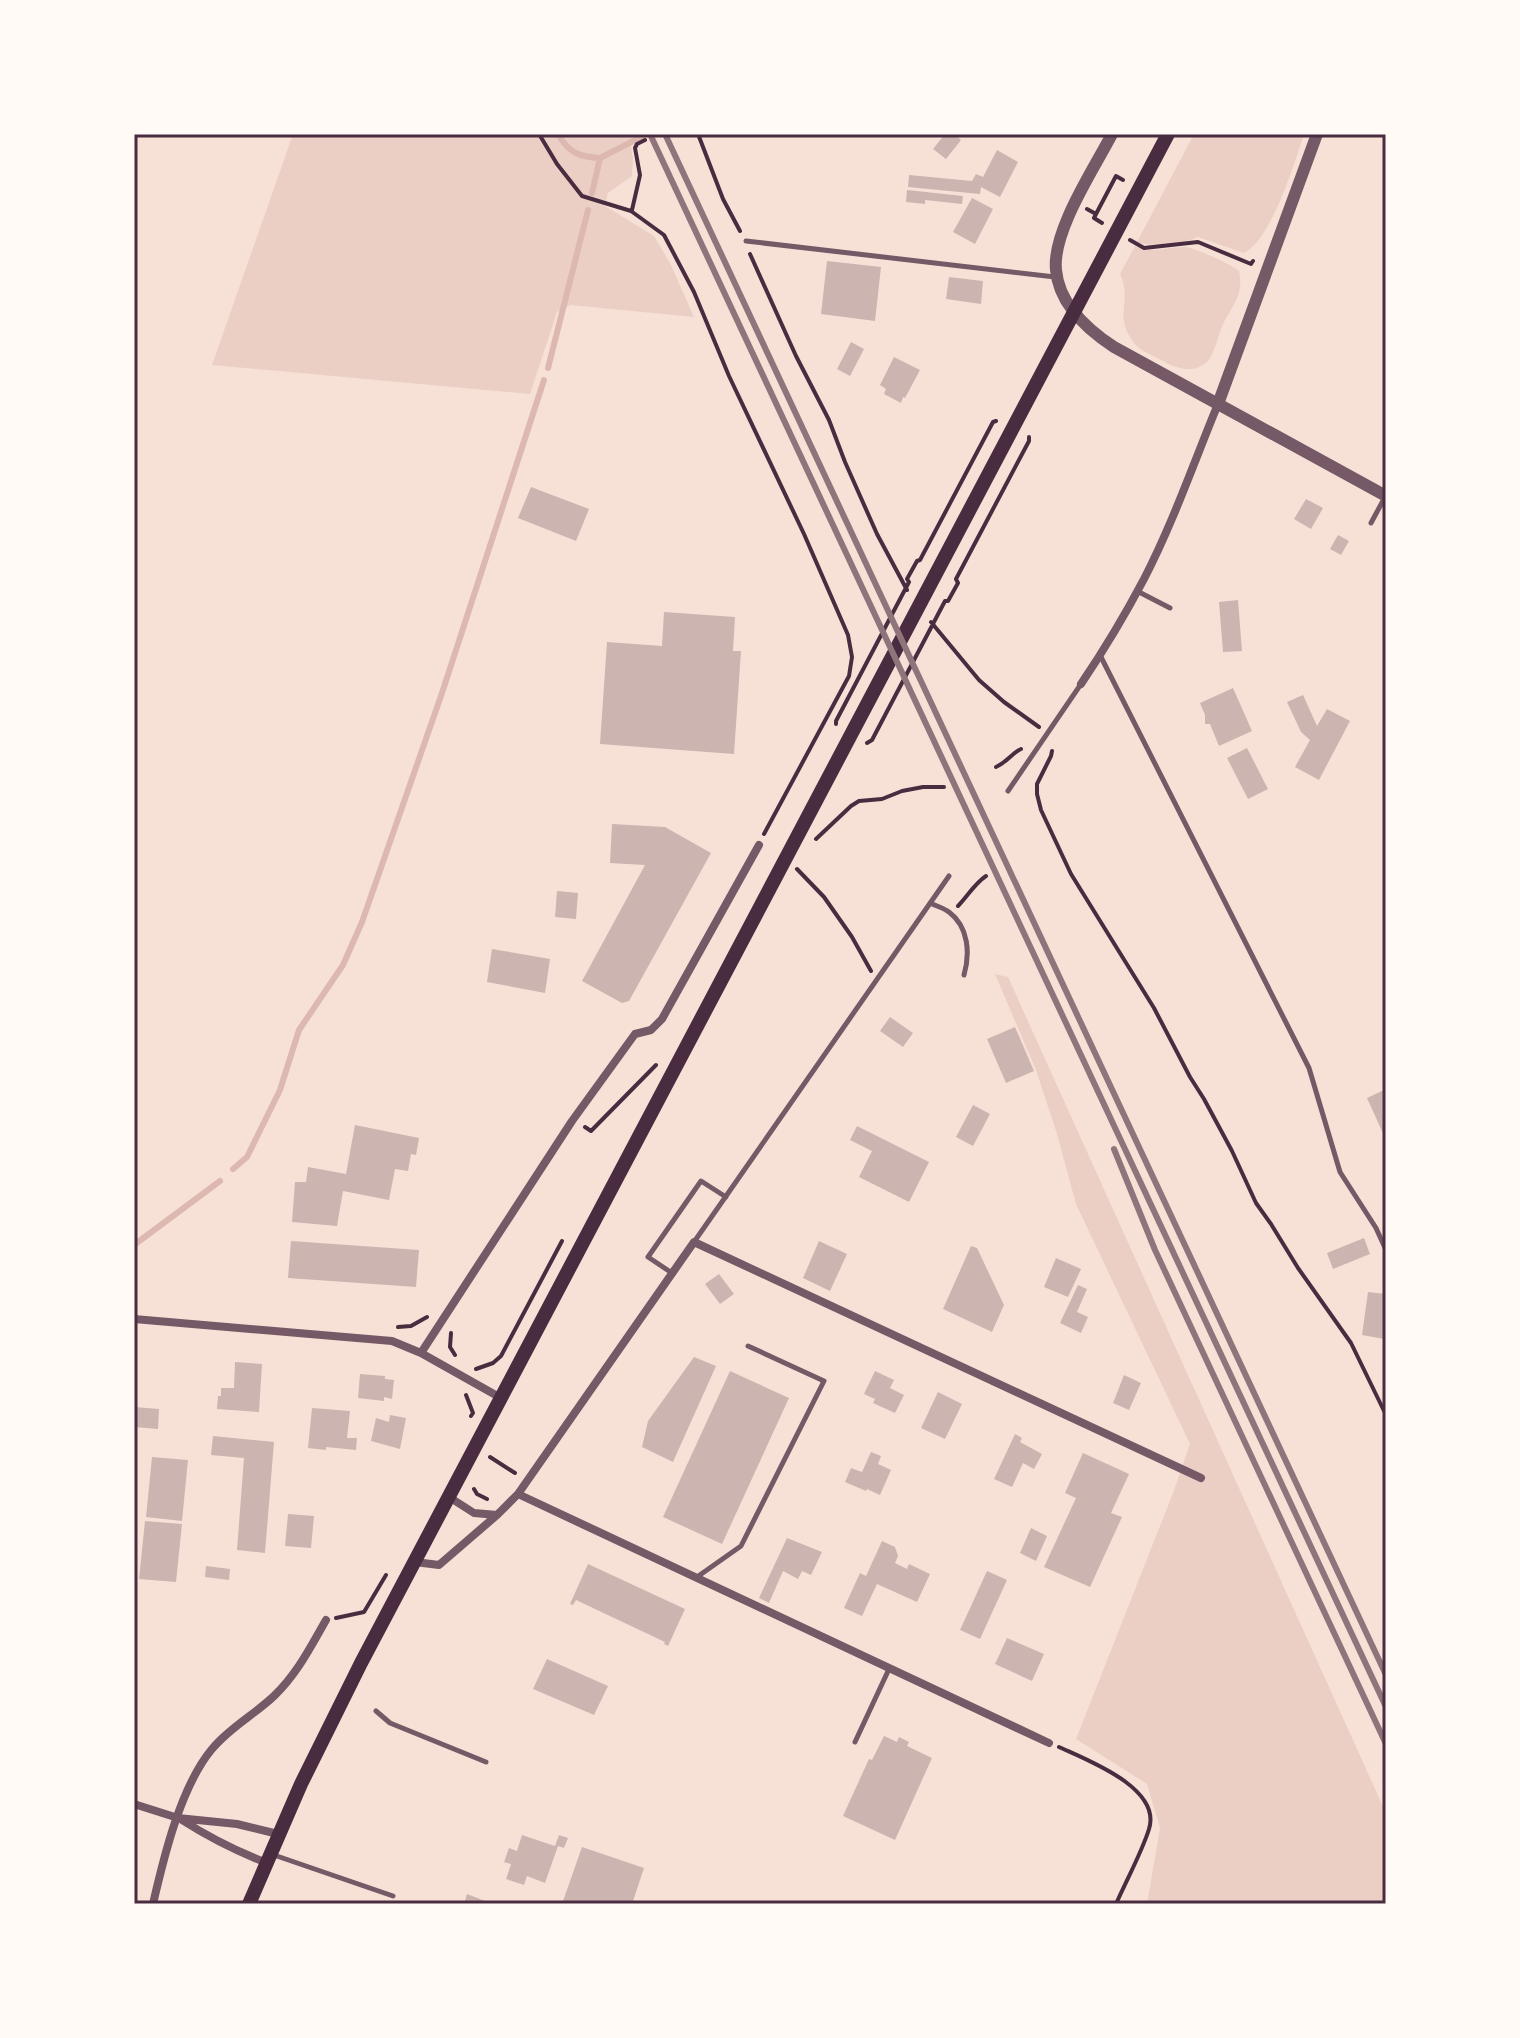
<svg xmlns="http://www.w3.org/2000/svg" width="1520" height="2038" font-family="'Roboto Condensed',sans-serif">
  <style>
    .green { fill: #ebcfc5 }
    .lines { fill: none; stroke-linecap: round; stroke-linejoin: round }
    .stream { stroke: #dcb8b0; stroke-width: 6 }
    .building { fill: #ccb4b1 }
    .path { stroke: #4a2c40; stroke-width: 4 }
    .service { stroke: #755966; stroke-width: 5 }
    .minor { stroke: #755966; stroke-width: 8 }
    .tertiary { stroke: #755966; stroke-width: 12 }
    .secondary { stroke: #4a2c40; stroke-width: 14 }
    .rail { stroke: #8f747c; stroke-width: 6 }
    .neatline { fill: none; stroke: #4a2c40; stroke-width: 3 }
  </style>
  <rect width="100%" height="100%" fill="#f7e1d7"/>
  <!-- green -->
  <path class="green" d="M293 134H637L631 146 633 159 632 176 608 193 605 206 654 236 670 263 694 317 570 305 557 312 530 394 212 365Z
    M1194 134H1304C1294 165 1272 238 1244 253L1198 237C1185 243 1151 248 1137 242Z
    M1135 246C1150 255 1169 246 1186 247 1193 247 1233 265 1239 271 1244 294 1234 303 1224 322 1218 334 1216 352 1207 362 1191 377 1170 365 1155 357 1148 353 1140 350 1135 344 1112 316 1133 302 1120 274Z
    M995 974 1008 977 1386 1813V1904H1147L1160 1828 1147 1784 1076 1739 1173 1493 1190 1444 1076 1204 1057 1134 1036 1070Z"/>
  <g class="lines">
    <!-- stream -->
    <path class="stream" d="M558 134C569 153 579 157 600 158
      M592 193 600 158 643 136
      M548 368 588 210
      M233 1169 247 1157 280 1090 299 1030 343 965 362 922 442 693 544 380
      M134 1245 220 1181"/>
  </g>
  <!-- building -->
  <path class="building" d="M945 134H954L961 140 946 159 933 149Z
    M997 150 1018 162 1000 197 981 187 980 194 908 187 909 175 972 181 976 174 983 177Z
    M907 190 963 196 962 204 925 200V204L906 202Z
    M972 198 993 209 975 244 953 232Z
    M827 261 881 267 875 321 821 314Z
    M949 277 983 281 981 304 946 299Z
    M851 342 864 349 850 376 837 369Z
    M894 357 920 370 905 398 903 397 901 403 884 394 886 389 880 385Z
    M531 487 589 509 576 541 518 518Z
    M1306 499 1323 508 1311 529 1294 519Z
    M1338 535 1349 541 1341 555 1330 549Z
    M1238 600 1242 651 1223 652 1219 602Z
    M664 612 735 617 733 651H741L734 754 600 744 607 642 662 646Z
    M1233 688 1252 731 1219 746 1210 724H1205V715L1200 703Z
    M1303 695 1317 726 1327 709 1350 721 1319 780 1295 767 1310 740 1301 732 1287 702Z
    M1247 748 1268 789 1248 799 1227 758Z
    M612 824 665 827 711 853 629 1001 622 1003 582 981 645 865 610 863Z
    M557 891 578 893 576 919 555 917Z
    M492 949 550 959 545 993 487 982Z
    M890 1017 913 1033 903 1047 880 1031Z
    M1015 1027 1034 1071 1006 1083 987 1039Z
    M1386 1089V1140L1367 1098Z
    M973 1105 990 1114 973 1146 956 1137Z
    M355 1125 419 1138 416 1155 411 1154 408 1171 395 1169 389 1200 343 1191 337 1226 292 1222 295 1182H306L308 1167 346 1174Z
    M857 1126 929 1162 909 1202 859 1177 872 1151 850 1140Z
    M1364 1238 1370 1254 1333 1269 1327 1253Z
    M291 1241 419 1250 416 1287 288 1278Z
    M819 1241 847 1254 830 1291 803 1278Z
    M971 1246 977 1248 1004 1305 992 1332 943 1309Z
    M1056 1258 1081 1269 1068 1297 1044 1287Z
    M719 1274 734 1294 720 1304 705 1284Z
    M1078 1285 1087 1289 1077 1312 1088 1317 1081 1333 1060 1323Z
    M1368 1292 1386 1294 1384 1339 1362 1335Z
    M694 1357 716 1366 673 1462 642 1447 648 1421Z
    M235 1362 262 1364 259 1412 217 1409 218 1396H221V1388H234Z
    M730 1371 789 1398 722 1544 663 1517Z
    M875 1371 894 1380 890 1388 904 1395 895 1413 873 1403 875 1399 864 1394Z
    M360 1374 385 1376V1379L394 1380 392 1399 384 1397V1401L358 1398Z
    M1124 1375 1141 1383 1129 1410 1113 1403Z
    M938 1392 962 1404 945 1439 921 1428Z
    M135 1407 159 1409 158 1429 134 1427Z
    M312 1408 350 1411 347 1438H357L356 1450 326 1447V1450L308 1448Z
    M390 1415 406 1418 400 1449 371 1441 376 1418 389 1422Z
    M1015 1434 1022 1438 1020 1442 1042 1454 1034 1469 1023 1463 1012 1487 994 1479Z
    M213 1436 274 1442 265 1553 237 1550 244 1458 211 1455Z
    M871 1452 881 1456 878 1464 891 1470 880 1495 867 1489 866 1491 845 1482 851 1468 862 1472Z
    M1083 1453 1129 1474 1111 1513 1122 1517 1090 1587 1044 1567 1076 1498 1065 1493Z
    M152 1457 188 1460 182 1521 146 1517Z
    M288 1514 314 1516 311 1548 285 1546Z
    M145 1521 182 1524 176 1582 139 1579Z
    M1031 1528 1047 1536 1036 1561 1020 1553Z
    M787 1538 822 1552 811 1575 802 1571 798 1579 783 1571 769 1603 759 1598Z
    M882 1541 895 1547 898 1556 895 1563 907 1569 909 1564 930 1574 917 1602 877 1584 862 1616 844 1608 860 1573 866 1576Z
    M588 1564 685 1609 668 1646 664 1644 665 1642 576 1600 573 1605 570 1604Z
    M206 1566 230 1569 229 1580 205 1577Z
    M987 1571 1007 1580 980 1639 960 1630Z
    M1007 1638 1044 1654 1032 1681 995 1664Z
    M547 1659 608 1686 594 1715 533 1689Z
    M884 1736 897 1742 899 1737 909 1742 907 1746 932 1758 895 1840 843 1816 869 1759 872 1760Z
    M522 1835 555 1846 559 1835 568 1838 564 1848 558 1846 545 1883 527 1876 524 1885 506 1879 511 1864 504 1862 509 1848 517 1851Z
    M582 1847 644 1868 632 1904H562Z
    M467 1894 493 1904H464Z"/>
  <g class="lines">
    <!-- path -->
    <path class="path" d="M539 134 557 164 582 196 631 211 664 235 694 292 729 376 804 534 848 635 852 657 849 676 764 834
      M698 134 723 199 740 231
      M1087 209 1096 214 1094 218 1102 223
      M632 210 640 175 635 148 637 144 645 140
      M1096 214 1116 176 1123 180
      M1130 240 1144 248 1198 242 1251 264 1253 261
      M750 254 796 356 829 420 845 462 877 534 907 590
      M931 622 979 680 1004 702 1039 727
      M836 724V721L909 582 907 579 917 561 920 560 993 422 996 421
      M867 743 872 740 945 601H948L958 583 956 579 1029 441V437
      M1052 751 1051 756 1037 784V794L1041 810 1071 874 1154 1008 1190 1077 1204 1099 1232 1151 1256 1203 1271 1224 1298 1268 1351 1343 1386 1415
      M996 767C1007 762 1012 753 1021 749
      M816 839 851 806 859 801 882 799 902 791 923 787H944
      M797 869 824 897 852 937 871 971
      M958 906C968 896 974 884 986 876
      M585 1127 591 1131 656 1065
      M398 1327 411 1326 427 1317
      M451 1333 450 1347 455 1355
      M476 1369 493 1363 501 1356 562 1241
      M466 1395 473 1413 471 1416
      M490 1457 515 1473
      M474 1489 477 1494 487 1499
      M336 1618 364 1612 386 1575
      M1059 1747C1087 1760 1162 1788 1149 1829 1142 1852 1126 1881 1116 1904"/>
    <!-- service -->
    <path class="service" d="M746 241 1055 277
      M1371 523 1385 497
      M1137 591 1170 608
      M1101 657 1309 1068 1340 1172 1376 1228 1386 1250
      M1008 791 1081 684
      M930 903C936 906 944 908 949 912 969 927 970 954 964 975
      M694 1242 949 876
      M672 1273 648 1257 701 1181 726 1197
      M697 1577 741 1546 824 1381 748 1346
      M376 1711 390 1723 486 1762
      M855 1742 889 1669
      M271 1854 393 1896"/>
    <!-- minor -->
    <path class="minor" d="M1081 684C1104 650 1125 615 1144 579 1173 523 1194 462 1218 404
      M134 1319 392 1341 421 1353 501 1398
      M421 1353 572 1121 635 1034 651 1030 662 1019 759 845
      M518 1494 1049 1743
      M449 1497 474 1513 497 1515
      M415 1562 439 1565 497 1515 518 1494 694 1242 1201 1478
      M134 1804 178 1818 237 1824 278 1834
      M182 1820C210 1838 236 1851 267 1863
      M153 1904C164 1856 181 1786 212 1749 230 1727 254 1715 274 1696 297 1674 310 1648 326 1620"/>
    <!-- tertiary -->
    <path class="tertiary" d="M1112 134C1094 169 1052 231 1056 270 1059 304 1088 330 1114 347L1386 496
      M1218 404 1317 134"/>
    <!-- secondary -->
    <path class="secondary" d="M249 1904 301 1784 361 1663 1168 134"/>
    <!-- rail -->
    <path class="rail" d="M650 134 1386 1707
      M665 134 1386 1675
      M1114 1149 1155 1250 1386 1744"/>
  </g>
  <!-- border -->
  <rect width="1520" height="2038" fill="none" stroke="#fffaf5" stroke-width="272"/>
  <rect x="136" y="136" width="1248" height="1766" class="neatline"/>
</svg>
